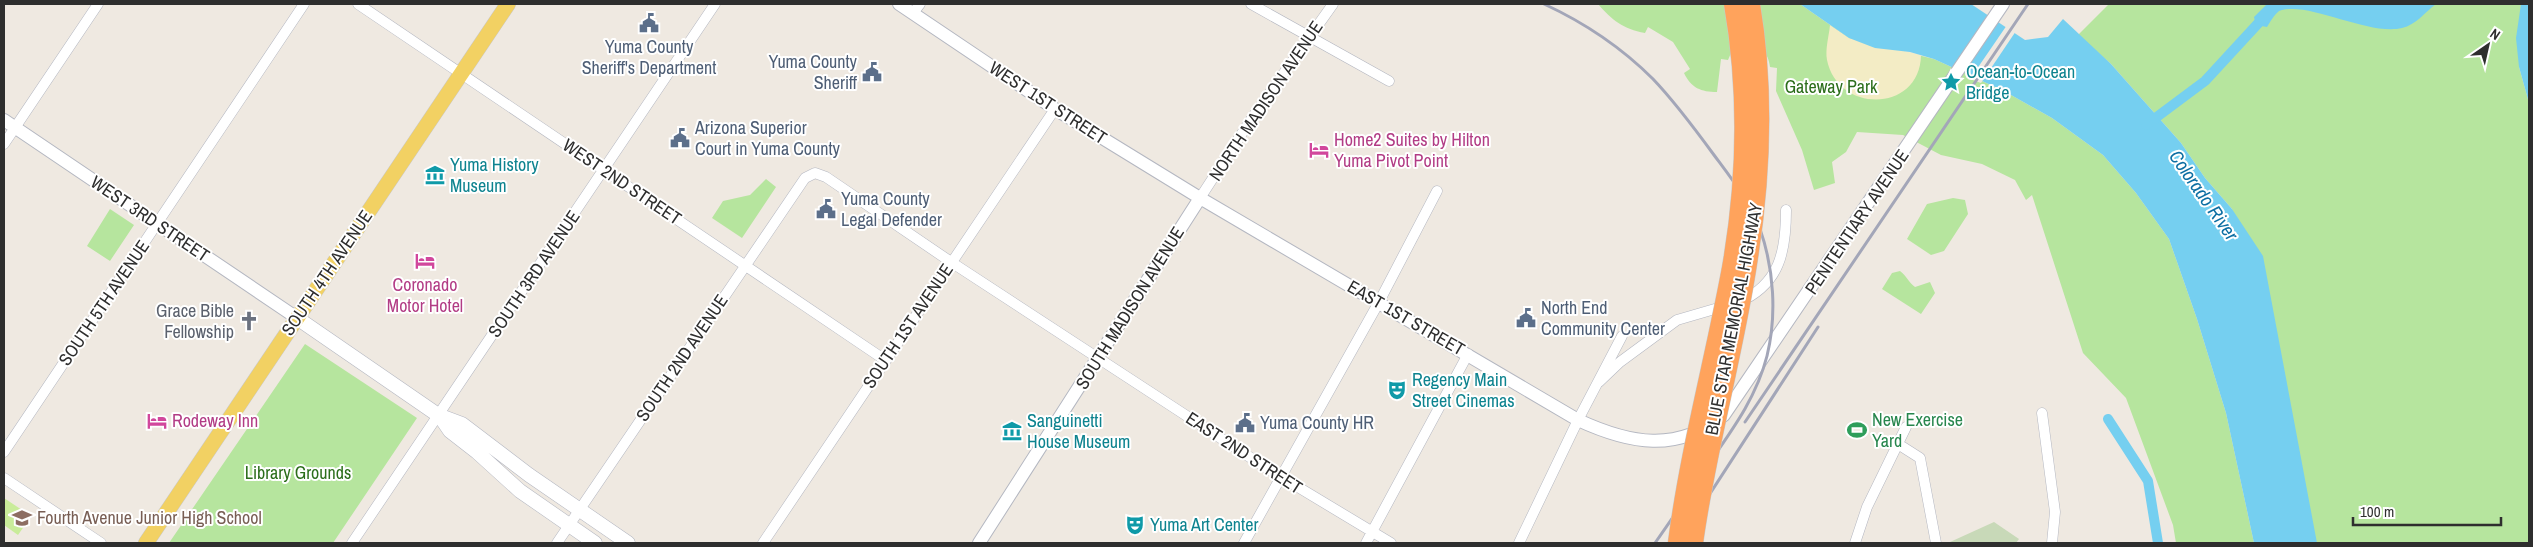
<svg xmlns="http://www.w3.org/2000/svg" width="2533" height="547" font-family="'Archivo Narrow',sans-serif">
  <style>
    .green { fill: #b6e59e }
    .sand { fill: #f3ecc5 }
    .cemetery { fill: #c8d9b8 }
    .pitch { fill: #c9ec9a }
    .water { fill: #75cff0 }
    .pier { fill: #efe9e1 }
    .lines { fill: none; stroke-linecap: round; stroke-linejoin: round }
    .canal { stroke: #75cff0; stroke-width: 10 }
    .minor-casing { stroke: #b4b7c1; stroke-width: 11 }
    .tertiary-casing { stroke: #b4b7c1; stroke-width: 14 }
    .secondary-casing { stroke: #b4b7c1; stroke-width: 15 }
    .primary-casing { stroke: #c9c9c9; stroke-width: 16 }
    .minor { stroke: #fff; stroke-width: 10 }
    .tertiary { stroke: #fff; stroke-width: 12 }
    .secondary { stroke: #fff; stroke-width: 14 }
    .primary { stroke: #f2d163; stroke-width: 15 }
    .rail { stroke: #a3a6b8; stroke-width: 3 }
    .motorway-bridge-casing { stroke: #c9c9c9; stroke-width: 19; stroke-linecap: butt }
    .motorway-bridge { stroke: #ffa35c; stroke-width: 18 }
    .labels { text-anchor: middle; stroke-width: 4; stroke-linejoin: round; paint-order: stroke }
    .service-label { font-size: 18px; fill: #4e5e75; stroke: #fff; text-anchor: start }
    .culture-label { font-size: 18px; fill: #0d838f; stroke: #fff; text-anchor: start }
    .park-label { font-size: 18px; fill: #2c6e1b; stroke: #fff }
    .street-label { font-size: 18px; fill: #2e2e2e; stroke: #fff }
    .hotel-label { font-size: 18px; fill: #b23c85; stroke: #fff; text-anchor: start }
    .worship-label { font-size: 18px; fill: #5b616d; stroke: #fff; text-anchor: end }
    .leisure-label { font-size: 18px; fill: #27864d; stroke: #fff; text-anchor: start }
    .education-label { font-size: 18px; fill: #785e54; stroke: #fff; text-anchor: start }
    .water-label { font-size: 19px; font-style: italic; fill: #0d6fa3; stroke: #fff }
  </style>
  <rect width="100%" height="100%" fill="#efe9e1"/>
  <!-- green -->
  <path class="green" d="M1598 4H1800L1849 38 1934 59 2004 91 2052 118 2103 155 2136 193 2169 239 2197 319 2226 413 2254 543H2176L2173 525 2126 398 2083 353 2032 195 2026 200 2015 180 1982 164 1941 155 1903 135 1857 132 1846 152 1832 162 1835 183 1814 190 1802 150 1776 91 1777 68 1770 67C1768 48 1752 37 1734 46L1728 60 1721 59 1717 92C1701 92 1691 88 1684 73L1690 69 1673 42 1648 27 1645 33C1623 29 1612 20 1598 4Z
    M2109 4H2521L2519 67 2529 103V543H2316L2232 209 2205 178 2181 143 2111 64 2078 35Z
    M766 179 776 187 742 238 712 218 723 201 750 195Z
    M1953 198 1965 200 1968 214 1944 251 1931 255 1907 239 1927 204Z
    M110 209 134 225 110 261 87 246Z
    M1900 271C1907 276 1908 282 1915 287L1930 282 1935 293 1921 314 1882 289 1892 273Z
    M305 344 417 418 333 543H169Z"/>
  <!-- sand -->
  <path class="sand" d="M1830 25 1849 38 1921 55C1920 113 1838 114 1827 60 1825 49 1829 36 1830 25Z"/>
  <!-- cemetery -->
  <path class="cemetery" d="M1994 522 2019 539 2016 543 1950 542Z"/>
  <!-- pitch -->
  <path class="pitch" d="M4 498 31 516 18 535 4 525Z"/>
  <!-- water -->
  <path class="water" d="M1800 4H1971L2025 40 2048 37 2063 19 2111 64 2181 143 2205 178 2232 209 2263 256 2317 543H2254L2226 413 2197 319 2169 239 2136 193 2103 155 2052 118 2004 91 1934 59 1910 52 1875 48 1849 38Z
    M2267 4H2436C2425 12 2416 25 2402 28 2368 36 2307 0 2279 11 2274 15 2270 22 2267 27L2256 25 2254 17Z
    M2521 4H2529V103L2519 67 2516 38Z"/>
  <!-- pier -->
  <path class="pier" d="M2007 25 2016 31 1981 83 1970 79Z"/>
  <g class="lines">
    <!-- canal -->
    <path class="canal" d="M2146 125 2205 81 2276 4
      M2108 419 2148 481 2158 543"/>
    <defs>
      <path id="minor" d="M358 4 885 360
        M1251 4 1389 81
        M913 13 920 4
        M4 144 98 4
        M1200 198 1252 118 1333 4
        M1739 302C1780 284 1786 251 1786 210
        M1599 382 1620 362 1677 320 1725 306
        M2042 413 2055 512 2052 543
        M1898 444 1920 458 1936 543
        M4 452 304 4
        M4 478 101 543
        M352 543 715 4
        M557 543 805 178 815 173 826 177 951 262 1268 469 1391 543
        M763 543 1055 109
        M1244 543 1379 302 1437 191
        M1366 543 1468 354
        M1519 543 1578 420 1622 336
        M1855 543 1867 507 1906 427"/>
      <path id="tertiary" d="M899 4 1055 109 1200 198 1578 420C1630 444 1677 453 1724 415L2003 4
        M4 120 297 318
        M979 543 1200 198"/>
      <path id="secondary" d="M297 318 438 415 462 424 529 475 628 543
        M439 415 450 431 477 452 520 491 595 543"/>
      <path id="primary" d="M146 543 508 4"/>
    </defs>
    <!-- minor casing -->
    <use href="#minor" class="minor-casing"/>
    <!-- tertiary casing -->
    <use href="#tertiary" class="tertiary-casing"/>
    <!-- secondary casing -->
    <use href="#secondary" class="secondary-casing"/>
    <!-- primary casing -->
    <use href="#primary" class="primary-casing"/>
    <!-- minor -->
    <use href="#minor" class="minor"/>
    <!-- tertiary -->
    <use href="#tertiary" class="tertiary"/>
    <!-- secondary -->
    <use href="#secondary" class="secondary"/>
    <!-- primary -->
    <use href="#primary" class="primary"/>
    <!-- rail -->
    <path class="rail" d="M1544 4C1583 22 1622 48 1653 79 1675 102 1695 129 1714 155 1731 178 1750 202 1760 229 1774 269 1777 315 1767 356 1757 395 1735 426 1712 459 1693 487 1675 515 1655 543
      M1745 422 2028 4
      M1678 543 1818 327"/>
    <defs>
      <path id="motorway-bridge" d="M1677 543C1689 450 1714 360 1731 268 1746 182 1748 90 1733 4
        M1694 543C1707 447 1735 353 1749 257 1762 173 1765 88 1751 4"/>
    </defs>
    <!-- motorway-bridge casing -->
    <use href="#motorway-bridge" class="motorway-bridge-casing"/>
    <!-- motorway-bridge -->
    <use href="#motorway-bridge" class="motorway-bridge"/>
  </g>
  <!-- icons -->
  <defs>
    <symbol id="civic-bare" viewBox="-9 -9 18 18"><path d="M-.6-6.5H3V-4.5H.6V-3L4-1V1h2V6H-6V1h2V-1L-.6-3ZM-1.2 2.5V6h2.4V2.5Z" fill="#5c6f8a" stroke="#fff" stroke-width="2.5" paint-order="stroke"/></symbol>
    <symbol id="sight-bare" viewBox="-9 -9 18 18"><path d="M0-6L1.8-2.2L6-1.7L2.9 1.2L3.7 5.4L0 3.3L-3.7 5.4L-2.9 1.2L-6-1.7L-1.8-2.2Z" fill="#0f9aa8" stroke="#fff" stroke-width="2.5" paint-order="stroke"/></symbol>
    <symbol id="hotel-bare" viewBox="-9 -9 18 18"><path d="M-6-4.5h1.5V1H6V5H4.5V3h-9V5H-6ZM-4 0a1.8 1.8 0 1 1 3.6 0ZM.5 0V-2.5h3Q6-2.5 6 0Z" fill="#d1479c" stroke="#fff" stroke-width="2.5" paint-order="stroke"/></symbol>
    <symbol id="museum-bare" viewBox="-9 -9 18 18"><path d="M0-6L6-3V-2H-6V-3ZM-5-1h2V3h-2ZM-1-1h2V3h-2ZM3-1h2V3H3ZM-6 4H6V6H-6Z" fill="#0f9aa8" stroke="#fff" stroke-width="2.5" paint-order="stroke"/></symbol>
    <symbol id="church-bare" viewBox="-9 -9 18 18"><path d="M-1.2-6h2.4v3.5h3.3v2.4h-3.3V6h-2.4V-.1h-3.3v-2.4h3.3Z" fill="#6b7280" stroke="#fff" stroke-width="2.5" paint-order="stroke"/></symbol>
    <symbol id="theatre-bare" viewBox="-9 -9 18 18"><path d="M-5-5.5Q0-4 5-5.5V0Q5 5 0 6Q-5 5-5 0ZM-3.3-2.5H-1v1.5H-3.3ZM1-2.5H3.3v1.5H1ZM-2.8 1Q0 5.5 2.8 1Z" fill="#0f9aa8" stroke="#fff" stroke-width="2.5" paint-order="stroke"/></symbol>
    <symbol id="stadium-bare" viewBox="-9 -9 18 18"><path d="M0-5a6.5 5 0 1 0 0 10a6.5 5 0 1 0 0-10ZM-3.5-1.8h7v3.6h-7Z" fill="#2e9e5b" stroke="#fff" stroke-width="2.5" paint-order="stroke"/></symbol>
    <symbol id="school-bare" viewBox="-9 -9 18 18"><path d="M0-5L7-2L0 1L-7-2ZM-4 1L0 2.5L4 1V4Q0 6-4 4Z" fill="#8d6e63" stroke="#fff" stroke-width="2.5" paint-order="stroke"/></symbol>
  </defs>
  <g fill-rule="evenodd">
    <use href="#civic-bare" x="635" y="9" width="28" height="28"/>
    <use href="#civic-bare" x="858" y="58" width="28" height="28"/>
    <use href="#sight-bare" x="1937" y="68" width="28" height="28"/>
    <use href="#civic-bare" x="666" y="124" width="28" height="28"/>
    <use href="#hotel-bare" x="1305" y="136" width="28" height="28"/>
    <use href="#museum-bare" x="421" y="161" width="28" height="28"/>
    <use href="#civic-bare" x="812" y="195" width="28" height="28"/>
    <use href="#hotel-bare" x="411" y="247" width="28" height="28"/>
    <use href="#civic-bare" x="1512" y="304" width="28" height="28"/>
    <use href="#church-bare" x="235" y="307" width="28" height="28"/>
    <use href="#theatre-bare" x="1383" y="376" width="28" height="28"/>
    <use href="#hotel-bare" x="143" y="407" width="28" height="28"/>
    <use href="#civic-bare" x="1231" y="409" width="28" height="28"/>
    <use href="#stadium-bare" x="1843" y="416" width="28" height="28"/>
    <use href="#museum-bare" x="998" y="417" width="28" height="28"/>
    <use href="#school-bare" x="8" y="504" width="28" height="28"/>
    <use href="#theatre-bare" x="1121" y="511" width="28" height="28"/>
  </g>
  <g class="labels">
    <!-- service labels -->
    <g class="service-label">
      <text x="649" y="53" text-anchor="middle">Yuma County<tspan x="649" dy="21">Sheriff's Department</tspan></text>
      <text x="857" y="68" text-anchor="end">Yuma County<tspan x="857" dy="21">Sheriff</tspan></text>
      <text x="695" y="134">Arizona Superior<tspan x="695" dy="21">Court in Yuma County</tspan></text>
      <text x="841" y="205">Yuma County<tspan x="841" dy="21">Legal Defender</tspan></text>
      <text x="1541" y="314">North End<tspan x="1541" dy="21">Community Center</tspan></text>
      <text x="1260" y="429">Yuma County HR</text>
    </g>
    <!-- culture labels -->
    <g class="culture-label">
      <text x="1966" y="78">Ocean-to-Ocean<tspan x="1966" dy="21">Bridge</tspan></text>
      <text x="450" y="171">Yuma History<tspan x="450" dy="21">Museum</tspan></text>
      <text x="1412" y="386">Regency Main<tspan x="1412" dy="21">Street Cinemas</tspan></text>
      <text x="1027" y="427">Sanguinetti<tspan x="1027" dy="21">House Museum</tspan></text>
      <text x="1150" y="531">Yuma Art Center</text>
    </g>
    <!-- park labels -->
    <g class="park-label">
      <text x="1831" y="93">Gateway Park</text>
      <text x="298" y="479">Library Grounds</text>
    </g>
    <!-- street labels -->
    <g class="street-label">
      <text transform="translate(1266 101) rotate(-56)" y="6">NORTH MADISON AVENUE</text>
      <text transform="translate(1048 103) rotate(33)" y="6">WEST 1ST STREET</text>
      <text transform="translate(622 182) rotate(34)" y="6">WEST 2ND STREET</text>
      <text transform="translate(150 219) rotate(34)" y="6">WEST 3RD STREET</text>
      <text transform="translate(1857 222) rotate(-56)" y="6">PENITENTIARY AVENUE</text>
      <text transform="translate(327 273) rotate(-56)" y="6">SOUTH 4TH AVENUE</text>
      <text transform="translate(534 274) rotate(-56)" y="6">SOUTH 3RD AVENUE</text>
      <text transform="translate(104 303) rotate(-56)" y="6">SOUTH 5TH AVENUE</text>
      <text transform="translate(1130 308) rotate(-58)" y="6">SOUTH MADISON AVENUE</text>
      <text transform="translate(1406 318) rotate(30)" y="6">EAST 1ST STREET</text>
      <text transform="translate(1734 319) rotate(-79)" y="6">BLUE STAR MEMORIAL HIGHWAY</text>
      <text transform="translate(908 326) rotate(-56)" y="6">SOUTH 1ST AVENUE</text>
      <text transform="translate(682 358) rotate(-56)" y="6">SOUTH 2ND AVENUE</text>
      <text transform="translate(1244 453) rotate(33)" y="6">EAST 2ND STREET</text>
    </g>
    <!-- hotel labels -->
    <g class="hotel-label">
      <text x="1334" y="146">Home2 Suites by Hilton<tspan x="1334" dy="21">Yuma Pivot Point</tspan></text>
      <text x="425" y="291" text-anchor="middle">Coronado<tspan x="425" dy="21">Motor Hotel</tspan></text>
      <text x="172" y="427">Rodeway Inn</text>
    </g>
    <!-- worship labels -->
    <g class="worship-label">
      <text x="234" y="317">Grace Bible<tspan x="234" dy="21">Fellowship</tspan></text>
    </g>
    <!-- leisure labels -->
    <g class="leisure-label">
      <text x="1872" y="426">New Exercise<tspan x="1872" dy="21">Yard</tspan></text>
    </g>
    <!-- education labels -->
    <g class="education-label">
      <text x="37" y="524">Fourth Avenue Junior High School</text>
    </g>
    <!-- water labels -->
    <g class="water-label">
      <text transform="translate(2204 195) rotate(55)" y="7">Colorado River</text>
    </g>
  </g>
  <!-- border -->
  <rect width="2533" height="547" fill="none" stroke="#2e2e2e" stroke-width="10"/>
  <!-- north arrow -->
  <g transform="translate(2488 45) rotate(34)" stroke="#ffffff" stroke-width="4" paint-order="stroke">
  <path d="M0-4L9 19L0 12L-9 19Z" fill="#2e2e2e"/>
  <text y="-8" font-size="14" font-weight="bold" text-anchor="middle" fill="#2e2e2e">N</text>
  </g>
  <!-- scale -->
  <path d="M2353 517v8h148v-8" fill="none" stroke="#2e2e2e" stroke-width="2.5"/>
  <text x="2360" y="517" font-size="15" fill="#2e2e2e" stroke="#ffffff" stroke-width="4" paint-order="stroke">100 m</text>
</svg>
